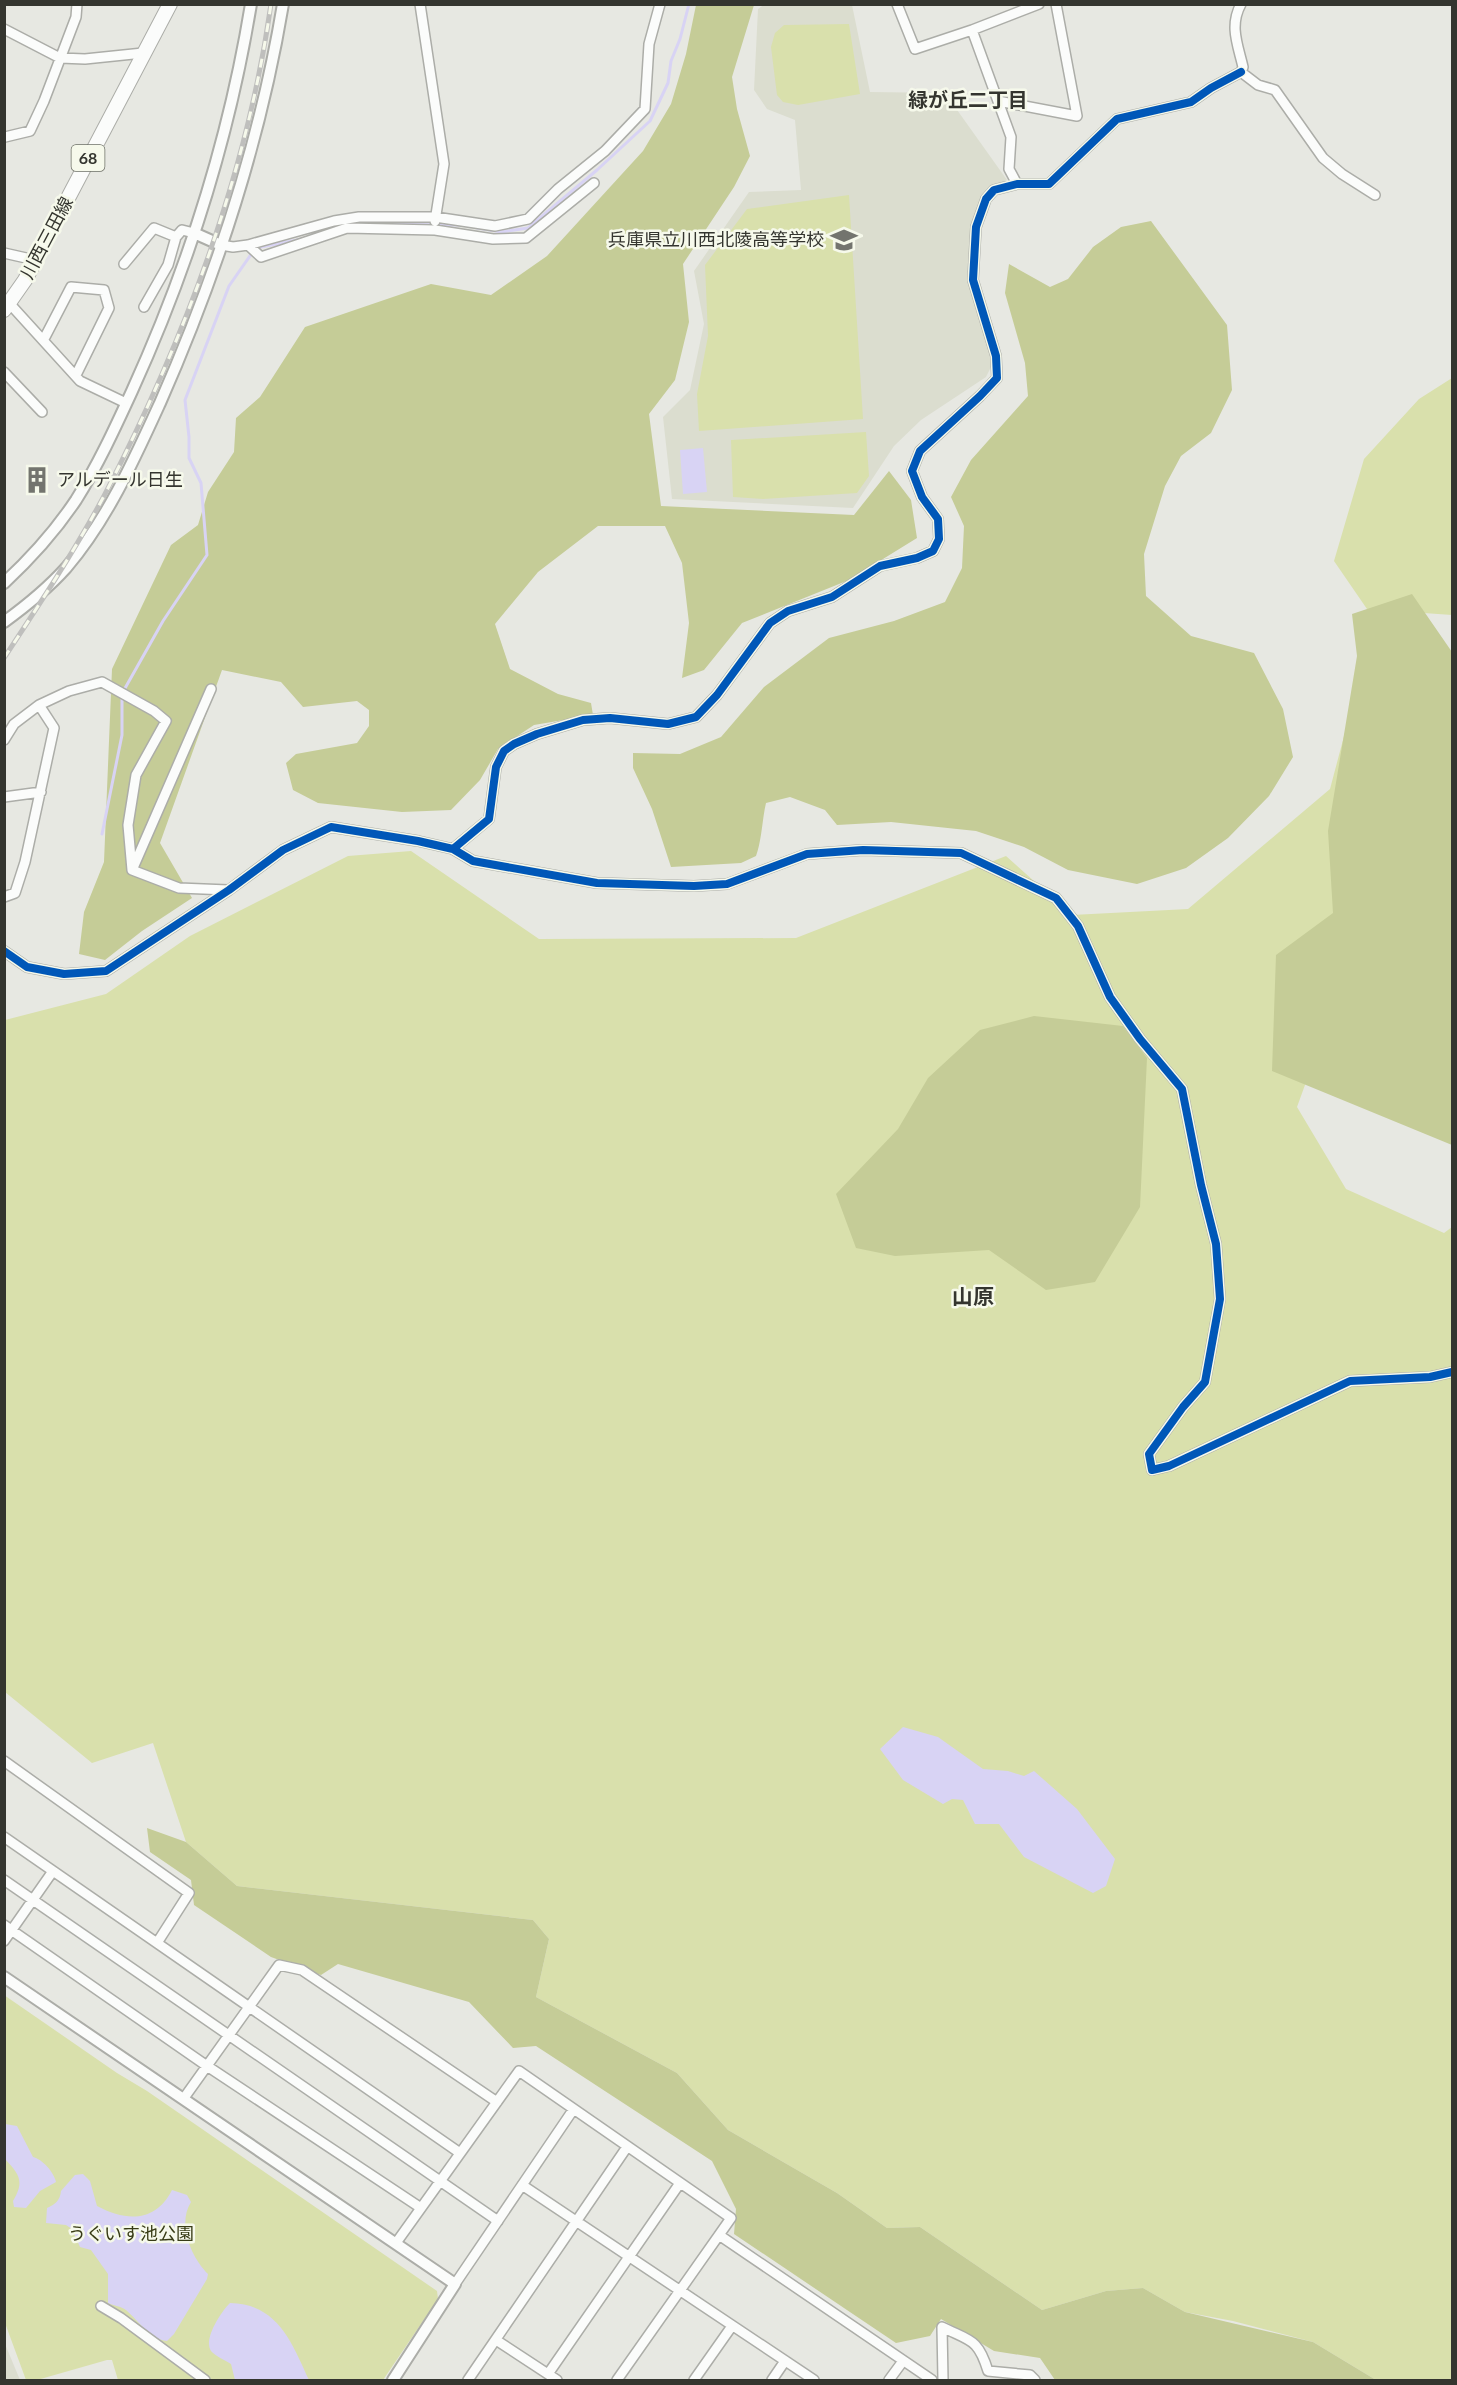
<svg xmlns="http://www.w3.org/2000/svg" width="1457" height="2385" font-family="Lato,'Noto Sans JP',sans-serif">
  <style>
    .built { fill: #dbddcf }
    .green { fill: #d9e0ac }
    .forest { fill: #c5cc97 }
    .water { fill: #d8d3f4 }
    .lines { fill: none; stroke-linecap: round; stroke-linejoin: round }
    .stream { stroke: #d8d3f4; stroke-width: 3 }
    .minor-casing { stroke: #acada8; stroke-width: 12 }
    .tertiary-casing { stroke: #acada8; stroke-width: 14 }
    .primary-casing { stroke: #acada8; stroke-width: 16 }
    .minor { stroke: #fbfcfb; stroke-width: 9 }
    .tertiary { stroke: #fbfcfb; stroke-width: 10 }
    .primary { stroke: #fbfcfb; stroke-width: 14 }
    .rail-casing { stroke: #bfbfbd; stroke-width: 5 }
    .rail { stroke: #f6f9eb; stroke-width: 3; stroke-dasharray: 9; stroke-linecap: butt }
    .cycleway-casing { stroke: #f6f9eb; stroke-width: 11 }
    .cycleway { stroke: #0057b8; stroke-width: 8 }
    .labels { text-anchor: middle; stroke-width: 5; stroke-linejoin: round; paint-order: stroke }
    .shield { fill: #f6f9eb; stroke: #6e7067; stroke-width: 1.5 }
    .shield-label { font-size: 16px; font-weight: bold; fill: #34352f }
    .street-label { font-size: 18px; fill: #34352f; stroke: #f6f9eb }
    .poi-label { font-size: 18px; fill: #34352f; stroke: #f6f9eb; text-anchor: end }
    .park-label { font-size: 18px; fill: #383c16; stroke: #f6f9eb }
    .neighbourhood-label { font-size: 20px; font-weight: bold; fill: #34352f; stroke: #f6f9eb }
    .quarter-label { font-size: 21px; font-weight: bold; fill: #34352f; stroke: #f6f9eb }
  </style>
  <rect width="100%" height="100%" fill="#e7e8e2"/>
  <!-- built -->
  <path class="built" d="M765 4 852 5 870 92 945 93 1007 180 989 189 977 209 968 274 994 361 986 377 921 420 894 446 853 508 672 499 663 417 690 390 704 324 694 271 749 192 801 190 795 120 767 109 754 90 758 9Z
    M5 2344 20 2380H5Z"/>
  <!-- green -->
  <path class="green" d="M849 24 860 94 798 105 783 102 777 95 771 47 775 33 784 25Z
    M849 195 863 419 699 431 697 394 708 336 705 265 747 209Z
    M1452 378V615L1367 609 1334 561 1364 459 1419 399Z
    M866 432 869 476 857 493 763 499 733 497 731 440Z
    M1352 706 1338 994 1297 1107 1346 1189 1444 1233 1452 1227V2380H1376L1313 2342 1233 2321 1185 2312 1143 2288 1106 2291 1042 2310 920 2227 887 2228 837 2193 728 2130 677 2073 536 1997 549 1939 533 1920 237 1886 186 1842 153 1743 92 1763 5 1692V1020L106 994 190 936 348 856 411 851 539 939 796 938 1006 856 1072 915 1188 909 1330 789Z
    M4 1995 117 2073 147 2091 437 2291 438 2299 383 2380H118L112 2360H107L37 2380H26L5 2323Z"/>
  <!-- forest -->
  <path class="forest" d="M696 5H754L732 77 737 109 750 156 734 187 683 264 689 322 675 380 649 414 661 506 854 515 889 471 911 500 917 538 849 580 742 623 704 670 682 678 689 623 682 563 665 526H598L538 572 495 624 510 669 558 694 591 703 593 715 534 725 498 749 480 780 451 810 402 812 318 803 293 790 286 763 296 754 357 743 369 726V710L357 701 303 707 281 682 222 670 160 843 192 898 142 931 105 960 79 954 84 912 104 862 112 669 171 545 198 525 208 492 234 452 236 418 260 397 305 327 431 284 491 295 547 256 643 151 671 104 686 54Z
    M1151 221 1227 325 1232 390 1211 433 1181 456 1165 486 1144 554 1146 596 1191 636 1254 653 1283 709 1293 757 1269 796 1228 838 1186 868 1137 884 1068 870 1024 847 976 831 891 822 837 825 825 810 790 797 766 803C762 820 762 839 756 856L741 863 671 867 652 809 633 768V753L680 754 721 737 764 687 829 638 894 621 945 602 962 568 964 526 951 497 971 460 1028 396 1025 363 1005 293 1009 264 1050 287 1068 279 1093 247 1121 227Z
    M1412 594 1452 652V1145L1272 1071 1276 955 1333 913 1328 831 1357 656 1352 614Z
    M1034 1016 1123 1026 1147 1058 1140 1207 1095 1282 1046 1290 989 1250 895 1256 856 1248 836 1194 898 1129 928 1078 980 1030Z
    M147 1828 186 1842 237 1886 533 1920 549 1939 536 1997 677 2073 728 2130 837 2193 887 2228 920 2227 1042 2310 1106 2291 1143 2288 1185 2312 1313 2342 1376 2380H1055L1040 2358 994 2351 941 2319 930 2336 896 2343 734 2234 736 2209 712 2161 536 2046 513 2048 469 2002 338 1964 321 1975 271 1957 194 1905 191 1880 150 1852Z"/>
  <!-- water -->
  <path class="water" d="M703 448 707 492 683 494 680 450Z
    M903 1727 938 1737 983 1769 1008 1771 1024 1776 1034 1771 1077 1809 1115 1859 1106 1886 1093 1893 1024 1857 999 1824H975L963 1800 952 1799 943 1804 903 1780 880 1749Z
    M5 2124 17 2126 33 2157C42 2159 54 2172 56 2182L40 2191 26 2208 14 2207 13 2201C25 2181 19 2174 5 2159Z
    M83 2174 90 2181 97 2206C127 2222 156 2222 172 2190L187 2195 191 2202C177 2224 191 2257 208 2274L207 2279 174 2334 167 2341C149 2339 139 2321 126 2310 121 2306 114 2306 108 2303V2274L91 2250 80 2247 72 2229 66 2225 46 2223 47 2208C56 2204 60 2200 61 2191L75 2175Z
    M230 2303C278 2304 292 2343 309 2380H235L231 2364C225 2360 215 2356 211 2351 203 2339 221 2312 230 2303Z"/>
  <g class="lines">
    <!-- stream -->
    <path class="stream" d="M346 224 462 225
      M477 228 502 232 528 228 597 170 650 121 668 83 671 61 680 39 689 4
      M256 248 302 239
      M124 690 163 621 207 555 201 483 189 458V437L185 400 229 286 252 253
      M102 834 122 735V697"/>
    <defs>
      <path id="minor" d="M420 4 444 164 435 221
        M897 4 915 49 972 30 1039 4
        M1241 4C1229 26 1238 45 1243 67L1241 72
        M4 29 60 58 85 59 143 53
        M972 30 1011 137 1009 169 1017 184
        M1241 72 1258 85 1275 90 1323 158 1342 174 1375 195
        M998 101 1077 116 1056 4
        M5 137 30 131 44 101 76 17 77 4
        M221 245 233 247 248 245 334 221 359 217H435L495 226 528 219 558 189 605 151 645 109 649 44 660 4
        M248 245 261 257 347 228 435 230 493 239 526 238 594 183
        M4 253 35 260
        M124 264 154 228 176 237
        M10 304 80 381 126 403
        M144 307 168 265 176 237 182 230 194 233
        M44 339 71 287 104 290 109 308 76 375
        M4 372 42 412
        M39 705 69 691 102 682 154 711 166 721 136 775 128 825 132 870
        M4 740 14 724 39 705 54 728 25 862 15 893 4 897
        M4 797 41 792
        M453 849 489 819 496 767 504 751 514 744 537 734 583 720 610 718 668 724 696 717 717 695 770 623 788 611 832 597 880 566 917 558 933 551 939 539 938 519 922 497 912 471 920 451 980 396 997 378 996 356 973 280 976 227 986 199 994 190 1017 184H1049L1117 119 1191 102 1211 88 1241 72
        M133 868 211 689
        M132 870 179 888 228 890
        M4 951 27 967 64 974 106 971 229 890 283 850 331 827 418 841 453 849 473 861 597 883 694 886 727 884 807 854 863 850 961 853 1056 898 1078 926 1110 997 1140 1039 1182 1089 1201 1185 1216 1244 1220 1299 1205 1382 1183 1407 1149 1454 1152 1470 1169 1466 1350 1381 1430 1377 1452 1372
        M4 1761 189 1893 157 1943
        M4 1837 460 2153
        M4 1880 498 2221
        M4 1925 207 2066 421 2208
        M4 1941 53 1871
        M184 2098 279 1965 302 1970 497 2102
        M522 2185 814 2380
        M719 2235 932 2380
        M396 2243 519 2071 731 2218 617 2380
        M455 2284 573 2110
        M101 2306 121 2318 205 2380
        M496 2340 557 2380
        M548 2374 680 2183
        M468 2380 627 2147
        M694 2380 732 2326
        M772 2380 785 2361
        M889 2380 903 2361
        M943 2380 942 2327C970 2341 978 2338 988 2371L1030 2375 1035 2380"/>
      <path id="tertiary" d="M194 233 221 245
        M4 583C31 558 56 530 76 500 98 465 115 428 132 391 188 268 229 138 251 4
        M4 622C26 606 48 588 66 568 107 520 134 460 160 403 216 276 260 142 283 4
        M4 1977 455 2284 393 2380"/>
      <path id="primary" d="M4 310 25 280 170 4"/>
    </defs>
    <!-- minor casing -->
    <use href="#minor" class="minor-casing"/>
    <!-- tertiary casing -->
    <use href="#tertiary" class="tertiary-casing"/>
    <!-- primary casing -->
    <use href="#primary" class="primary-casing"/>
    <!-- minor -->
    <use href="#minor" class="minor"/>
    <!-- tertiary -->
    <use href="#tertiary" class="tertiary"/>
    <!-- primary -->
    <use href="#primary" class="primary"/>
    <defs>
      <path id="rail" d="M4 658C39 605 74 552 104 496 183 343 247 175 271 4"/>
    </defs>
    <!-- rail casing -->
    <use href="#rail" class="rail-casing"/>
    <!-- rail -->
    <use href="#rail" class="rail"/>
    <defs>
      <path id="cycleway" d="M453 849 489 819 496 767 504 751 514 744 537 734 583 720 610 718 668 724 696 717 717 695 770 623 788 611 832 597 880 566 917 558 933 551 939 539 938 519 922 497 912 471 920 451 980 396 997 378 996 356 973 280 976 227 986 199 994 190 1017 184H1049L1117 119 1191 102 1211 88 1241 72
        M4 951 27 967 64 974 106 971 229 890 283 850 331 827 418 841 453 849 473 861 597 883 694 886 727 884 807 854 863 850 961 853 1056 898 1078 926 1110 997 1140 1039 1182 1089 1201 1185 1216 1244 1220 1299 1205 1382 1183 1407 1149 1454 1152 1470 1169 1466 1350 1381 1430 1377 1452 1372"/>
    </defs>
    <!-- cycleway casing -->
    <use href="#cycleway" class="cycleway-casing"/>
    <!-- cycleway -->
    <use href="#cycleway" class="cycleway"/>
  </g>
  <!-- icons -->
  <defs>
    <symbol id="school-bare" viewBox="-9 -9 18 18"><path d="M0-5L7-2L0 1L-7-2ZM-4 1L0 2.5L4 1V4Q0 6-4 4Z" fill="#73746e" stroke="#f6f9eb" stroke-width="2.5" paint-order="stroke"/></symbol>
    <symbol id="building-bare" viewBox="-9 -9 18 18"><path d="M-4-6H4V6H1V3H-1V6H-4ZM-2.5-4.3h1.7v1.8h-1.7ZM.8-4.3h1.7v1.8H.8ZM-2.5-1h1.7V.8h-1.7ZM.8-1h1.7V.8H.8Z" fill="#73746e" stroke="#f6f9eb" stroke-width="2.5" paint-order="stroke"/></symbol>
  </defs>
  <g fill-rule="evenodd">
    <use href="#school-bare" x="825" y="221" width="38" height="38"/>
    <use href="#building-bare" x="18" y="461" width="38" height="38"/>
  </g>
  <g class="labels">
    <!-- shield labels -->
    <rect class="shield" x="71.5" y="145" width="33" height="26" rx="4.5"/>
    <g class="shield-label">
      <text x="88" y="164">68</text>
    </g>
    <!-- street labels -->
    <g class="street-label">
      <text transform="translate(47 238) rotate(-62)" y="6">川西三田線</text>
    </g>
    <!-- poi labels -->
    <g class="poi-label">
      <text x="824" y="246">兵庫県立川西北陵高等学校</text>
      <text x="57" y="486" text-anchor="start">アルデール日生</text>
    </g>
    <!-- park labels -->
    <g class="park-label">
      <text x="131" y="2240">うぐいす池公園</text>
    </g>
    <!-- neighbourhood labels -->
    <g class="neighbourhood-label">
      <text x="968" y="107">緑が丘二丁目</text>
    </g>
    <!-- quarter labels -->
    <g class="quarter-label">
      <text x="973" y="1304">山原</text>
    </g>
  </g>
  <!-- border -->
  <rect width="1457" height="2385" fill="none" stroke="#34352f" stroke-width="12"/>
</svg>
